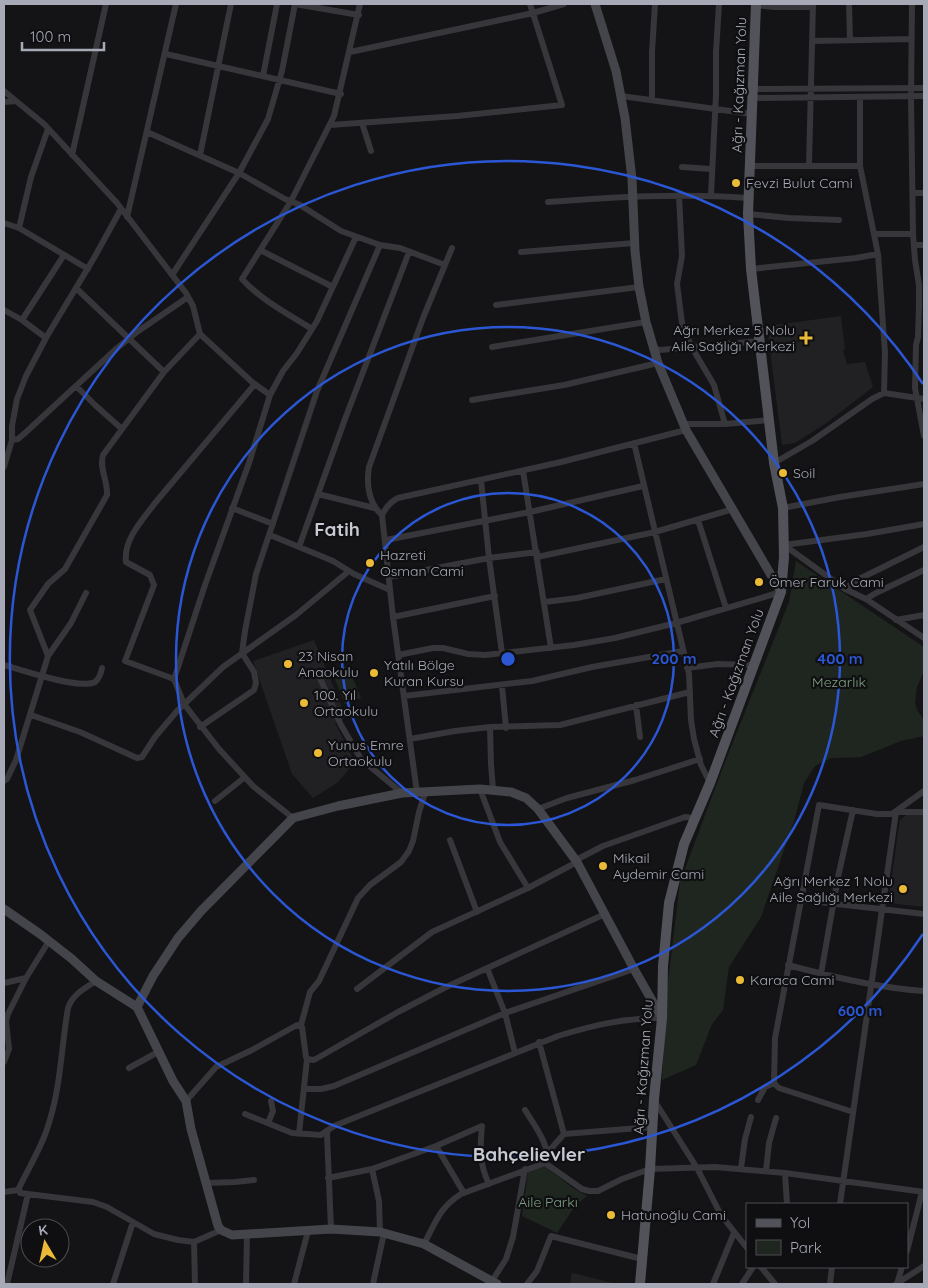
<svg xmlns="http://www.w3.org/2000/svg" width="928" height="1288" font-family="Quicksand,sans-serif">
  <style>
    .built { fill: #212023 }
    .green { fill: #1f2620 }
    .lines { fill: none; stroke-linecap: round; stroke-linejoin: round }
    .street { stroke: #36363b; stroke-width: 6 }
    .secondary { stroke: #44454b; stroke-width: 9 }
    .primary { stroke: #52535a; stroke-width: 10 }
    .ring { fill: none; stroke: #2b57d5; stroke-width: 2.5 }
    .poi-dot { fill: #ebbb37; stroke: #0f0f11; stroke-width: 2 }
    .labels { text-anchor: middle; stroke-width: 4.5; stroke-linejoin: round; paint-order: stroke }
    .street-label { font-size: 14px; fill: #a7aab6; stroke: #0f0f11 }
    .poi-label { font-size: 14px; fill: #a7aab6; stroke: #0f0f11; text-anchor: start }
    .park-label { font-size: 14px; fill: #7ea083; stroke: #0f0f11 }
    .district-label { font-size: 19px; font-weight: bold; fill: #c7cad2; stroke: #0f0f11 }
    .centre { fill: #2b57d5; stroke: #0f0f11; stroke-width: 2.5 }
    .ring-label { font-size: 15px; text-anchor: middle; font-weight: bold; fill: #2b57d5; stroke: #0f0f11; stroke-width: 4.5; stroke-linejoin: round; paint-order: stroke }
  </style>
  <rect width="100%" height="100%" fill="#141416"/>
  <!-- built -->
  <path class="built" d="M841 316 845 350H843L847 364 865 362 873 387 825 424 795 443 782 445 767 326Z
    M314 640 346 717 335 723 355 762 337 783 313 798 292 774 253 661Z
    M909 813 924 814V907L888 903 899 825 900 820Z
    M572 1273H573L616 1284H570Z"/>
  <!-- green -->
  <path class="green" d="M796 561 924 647V671L917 687 915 702 917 710 924 720V736L901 741 861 757 831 758 815 766 804 783 794 821 761 917 729 967 723 1010 712 1024 696 1065 662 1080 667 990 680 882 725 762 789 602Z
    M348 666 361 698 345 704 332 672Z
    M544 1166 573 1188 587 1196 575 1206 557 1233 522 1216 528 1172Z"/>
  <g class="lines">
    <!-- street -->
    <path class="street" d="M295 4 359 15
      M849 4 850 40
      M912 4 911 96 913 234 915 260 919 285V306L918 337 916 345 915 388 924 436
      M756 5 774 7H813
      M813 41 911 39
      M350 52 533 13 564 4
      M166 54 341 94
      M263 76 277 4
      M752 89 924 88
      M4 91 44 124 117 203 186 293 193 306 200 334 252 382 270 395
      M621 96 752 114
      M752 98 924 96
      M652 100V52L655 4
      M4 102 16 101
      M362 123 371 151
      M330 125 457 116 562 105 530 4
      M147 132 239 173 285 199 300 205 341 231 380 245 400 248 445 265
      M72 155 106 4
      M200 155 231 4
      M809 165 813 4
      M749 166H860
      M682 167 711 169
      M913 193H924
      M679 195 682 256 677 284 682 323 691 346 714 385 725 424
      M711 195 716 95V52L719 4
      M548 202C615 197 681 193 748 198
      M748 214 789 218 839 220
      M127 217 176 4
      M4 223 19 228 88 269
      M19 228 31 177 48 129
      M875 234H913
      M914 245H924
      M260 250 333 287
      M521 252 635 243
      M751 269 856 258 878 254
      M172 275 239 173 268 119 282 71 295 4
      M76 288 164 372
      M496 305 639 287
      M4 310 22 320 46 338
      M22 320 64 255
      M312 329C288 314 261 300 242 279L291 201 334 116 360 4
      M492 347 646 322
      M654 348 660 350 760 341
      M76 386 95 405 122 429
      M884 393 924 399
      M472 400 564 385 658 363
      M683 424H725L769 420
      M12 440 18 439 25 433 116 349 137 332 188 297
      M634 443 689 674 691 720 694 739 701 765 710 783
      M774 463 812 441 872 399 884 393 885 353 878 254 860 166V97
      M4 467 12 440V426L17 399 26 376 47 336 94 258 121 209
      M523 471 551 648
      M481 480 489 558 502 653
      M318 494 374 508
      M232 508 273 524
      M783 508 840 497 924 484
      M382 515C369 504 366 484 369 467L423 318 452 248
      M698 520 726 608
      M270 535 333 561 354 574 390 590
      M386 540 530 512 643 486
      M784 545 845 589 866 599 924 638
      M784 545 867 534 924 524
      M299 547 345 419 409 252
      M537 557 655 532 733 509
      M389 577 489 558 537 552
      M845 589 857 580 924 547
      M866 599 876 593 924 570
      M545 602 577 598 666 579
      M393 617 495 596
      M896 620 924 615
      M398 655 433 648H443L468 654 485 655 574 645 615 638 676 623 781 592
      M48 656 30 610 48 584 65 569 107 495C108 481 99 469 103 455L164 372 200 334
      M4 665C21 670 80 690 95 682 99 679 101 673 102 668
      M687 668 718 664 753 665
      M319 676 341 725 361 759 402 793
      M174 679 125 661 154 585 150 575 126 562C123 540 143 519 155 503L255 384
      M502 686 506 728
      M404 696 532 681 592 667 683 651
      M636 705 640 737
      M31 715 80 732 137 758 142 757 155 737 177 711 223 667 296 615 349 571
      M200 727 254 690 256 683 254 672 242 653 245 631 256 574 317 391 380 245
      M490 727 491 764 493 789
      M410 739 455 731 490 727 560 725 690 692
      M4 781 7 779 16 760 48 656 71 623 86 593
      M480 789 500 842 528 888
      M417 793 393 617 382 515C386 507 390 502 398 498L561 462 686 430
      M215 801 245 777
      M538 809 567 798 635 780 700 759
      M293 818 253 786 219 749 184 704 174 679 205 585 249 463 270 395 283 371 297 353 317 321 356 237
      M450 840 477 912
      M576 860 603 846 685 817 695 818
      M802 900 924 914
      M788 965C832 977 878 988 924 991
      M487 968 505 1013 515 1053
      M821 974 838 877 853 810
      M96 981C84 989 73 994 68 1008 61 1048 61 1089 47 1129 41 1148 28 1169 19 1188L20 1193 93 1202 107 1207 154 1234 178 1240 194 1242 221 1230
      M4 983 26 978
      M357 989 432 932 528 888 577 862
      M301 1025 310 992 319 981 358 898 370 885 401 862 409 851 413 841 419 812 425 793
      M539 1042 564 1134
      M4 1062 9 1049 6 1021 8 1014 26 978 49 941
      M129 1068 158 1052
      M304 1089H321L334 1086 505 1013 634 969
      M654 1100 697 1168 721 1215 747 1248
      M758 1100 765 1087 774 1083
      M186 1101 216 1067 252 1050 297 1025 302 1027 306 1057 307 1059 314 1060 398 1012 446 987 605 914
      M525 1110C533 1123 553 1149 545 1163
      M853 1112 779 1088 774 1083 775 1038 819 805 877 814H892L924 791
      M245 1114 292 1133 321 1135 328 1130
      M268 1123 273 1111 271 1101
      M299 1134 307 1059
      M436 1146 464 1193
      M548 1152 564 1134 652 1127
      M741 1168 745 1139 751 1117
      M372 1169 379 1201 380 1232
      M766 1171 769 1143 776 1118
      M785 1173 787 1204
      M328 1178 372 1169 436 1146 482 1126C480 1147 479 1164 489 1184
      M206 1183 235 1182 254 1180
      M4 1192 18 1190
      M840 1204 896 812H924
      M331 1229 327 1134 328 1130 334 1126 558 1036C594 1025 624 1018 662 1018
      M194 1242 195 1284
      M424 1244C436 1222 439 1208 461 1194L545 1163 582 1189 589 1191H598L622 1179 650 1169 715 1167 785 1173 924 1192
      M907 1251 922 1192
      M761 1267 775 1284
      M492 1281 506 1259 513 1237 525 1169
      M7 1284 28 1194
      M113 1284 133 1222
      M246 1284 247 1234
      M294 1284 308 1231
      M373 1284 384 1233
      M527 1284 537 1271 551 1236 642 1259
      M713 1284 734 1233
      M742 1284 753 1267
      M830 1284 832 1267
      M896 1284 924 1266
      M897 1284 902 1267"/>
    <!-- secondary -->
    <path class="secondary" d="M595 4 616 71 625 118 632 179 635 251 639 287 646 322 658 363 686 430 781 592
      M4 909 40 934 72 959 96 981 137 1007 173 1081 186 1101 191 1129 218 1226 221 1230 232 1235 331 1229 380 1232 424 1244 497 1284
      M137 1007 153 976 178 938 201 911 293 818 338 806 402 793 480 789 511 792 526 798 538 809 577 862 634 969 662 1018"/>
    <!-- primary -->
    <path class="primary" d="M640 1284 650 1169 654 1099 662 1018 663 966 669 903 684 844 710 783 781 592 784 557 783 508 774 463 751 269 748 214 756 4"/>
  </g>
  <!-- distance rings -->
  <g class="ring">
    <circle cx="508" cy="659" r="166"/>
    <circle cx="508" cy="659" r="332"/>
    <path d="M923 934A498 498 0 1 1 923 384"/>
  </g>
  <!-- markers -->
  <g class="poi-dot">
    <circle cx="736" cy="183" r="5"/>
    <path d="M803.5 330.5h5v5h5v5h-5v5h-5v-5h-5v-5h5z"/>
    <circle cx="783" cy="473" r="5"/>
    <circle cx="370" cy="563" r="5"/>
    <circle cx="759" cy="582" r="5"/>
    <circle cx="288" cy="664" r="5"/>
    <circle cx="374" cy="673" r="5"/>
    <circle cx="304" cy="703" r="5"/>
    <circle cx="318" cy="753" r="5"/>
    <circle cx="603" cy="866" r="5"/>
    <circle cx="903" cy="889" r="5"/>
    <circle cx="740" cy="980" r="5"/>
    <circle cx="611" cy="1215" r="5"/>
  </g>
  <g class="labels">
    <!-- street labels -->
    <g class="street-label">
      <text transform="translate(739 85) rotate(-88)" y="5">Ağrı - Kağızman Yolu</text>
      <text transform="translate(736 673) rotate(-70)" y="5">Ağrı - Kağızman Yolu</text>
      <text transform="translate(643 1067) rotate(-86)" y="5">Ağrı - Kağızman Yolu</text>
    </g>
    <!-- poi labels -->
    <g class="poi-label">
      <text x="746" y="188">Fevzi Bulut Cami</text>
      <text x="795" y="335" text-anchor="end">Ağrı Merkez 5 Nolu<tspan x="795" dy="16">Aile Sağlığı Merkezi</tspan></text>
      <text x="793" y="478">Soil</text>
      <text x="380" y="560">Hazreti<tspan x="380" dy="16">Osman Cami</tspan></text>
      <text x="769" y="587">Ömer Faruk Cami</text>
      <text x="298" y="661">23 Nisan<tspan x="298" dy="16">Anaokulu</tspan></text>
      <text x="384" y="670">Yatılı Bölge<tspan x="384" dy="16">Kuran Kursu</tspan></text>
      <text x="314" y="700">100. Yıl<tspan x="314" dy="16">Ortaokulu</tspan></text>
      <text x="328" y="750">Yunus Emre<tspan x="328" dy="16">Ortaokulu</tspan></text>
      <text x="613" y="863">Mikail<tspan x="613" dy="16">Aydemir Cami</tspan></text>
      <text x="893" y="886" text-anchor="end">Ağrı Merkez 1 Nolu<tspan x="893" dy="16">Aile Sağlığı Merkezi</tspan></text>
      <text x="750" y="985">Karaca Cami</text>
      <text x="621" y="1220">Hatunoğlu Cami</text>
    </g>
    <!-- park labels -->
    <g class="park-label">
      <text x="839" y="687">Mezarlık</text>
      <text x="548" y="1207">Aile Parkı</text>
    </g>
    <!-- district labels -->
    <g class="district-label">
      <text x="337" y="536">Fatih</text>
      <text x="529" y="1161">Bahçelievler</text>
    </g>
  </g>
  <circle cx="508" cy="659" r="8" class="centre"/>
  <g class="ring-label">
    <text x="674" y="664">200 m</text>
    <text x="840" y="664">400 m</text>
    <text x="860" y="1016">600 m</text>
  </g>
  <!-- border -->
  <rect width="928" height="1288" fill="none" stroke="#a7aab6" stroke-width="10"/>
  <!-- legend -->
  <rect x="746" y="1203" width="162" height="65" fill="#0f0f11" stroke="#4c4d53"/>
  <rect x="756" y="1219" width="25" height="8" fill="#52535a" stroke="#4c4d53"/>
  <text x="790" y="1228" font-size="15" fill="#a7aab6">Yol</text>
  <rect x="756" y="1240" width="25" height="15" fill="#1f2620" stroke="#4c4d53"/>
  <text x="790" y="1253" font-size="15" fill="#a7aab6">Park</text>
  <!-- north arrow -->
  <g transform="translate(45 1243) rotate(351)"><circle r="24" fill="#0f0f11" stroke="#4c4d53"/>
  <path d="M0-4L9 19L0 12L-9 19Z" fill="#ebbb37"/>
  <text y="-8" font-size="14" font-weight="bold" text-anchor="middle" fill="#a7aab6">K</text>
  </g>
  <!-- scale -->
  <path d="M22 42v8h82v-8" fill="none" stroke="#a7aab6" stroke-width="2.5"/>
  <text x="30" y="42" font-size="15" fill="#a7aab6" stroke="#0f0f11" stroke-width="4" paint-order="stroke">100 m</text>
</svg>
